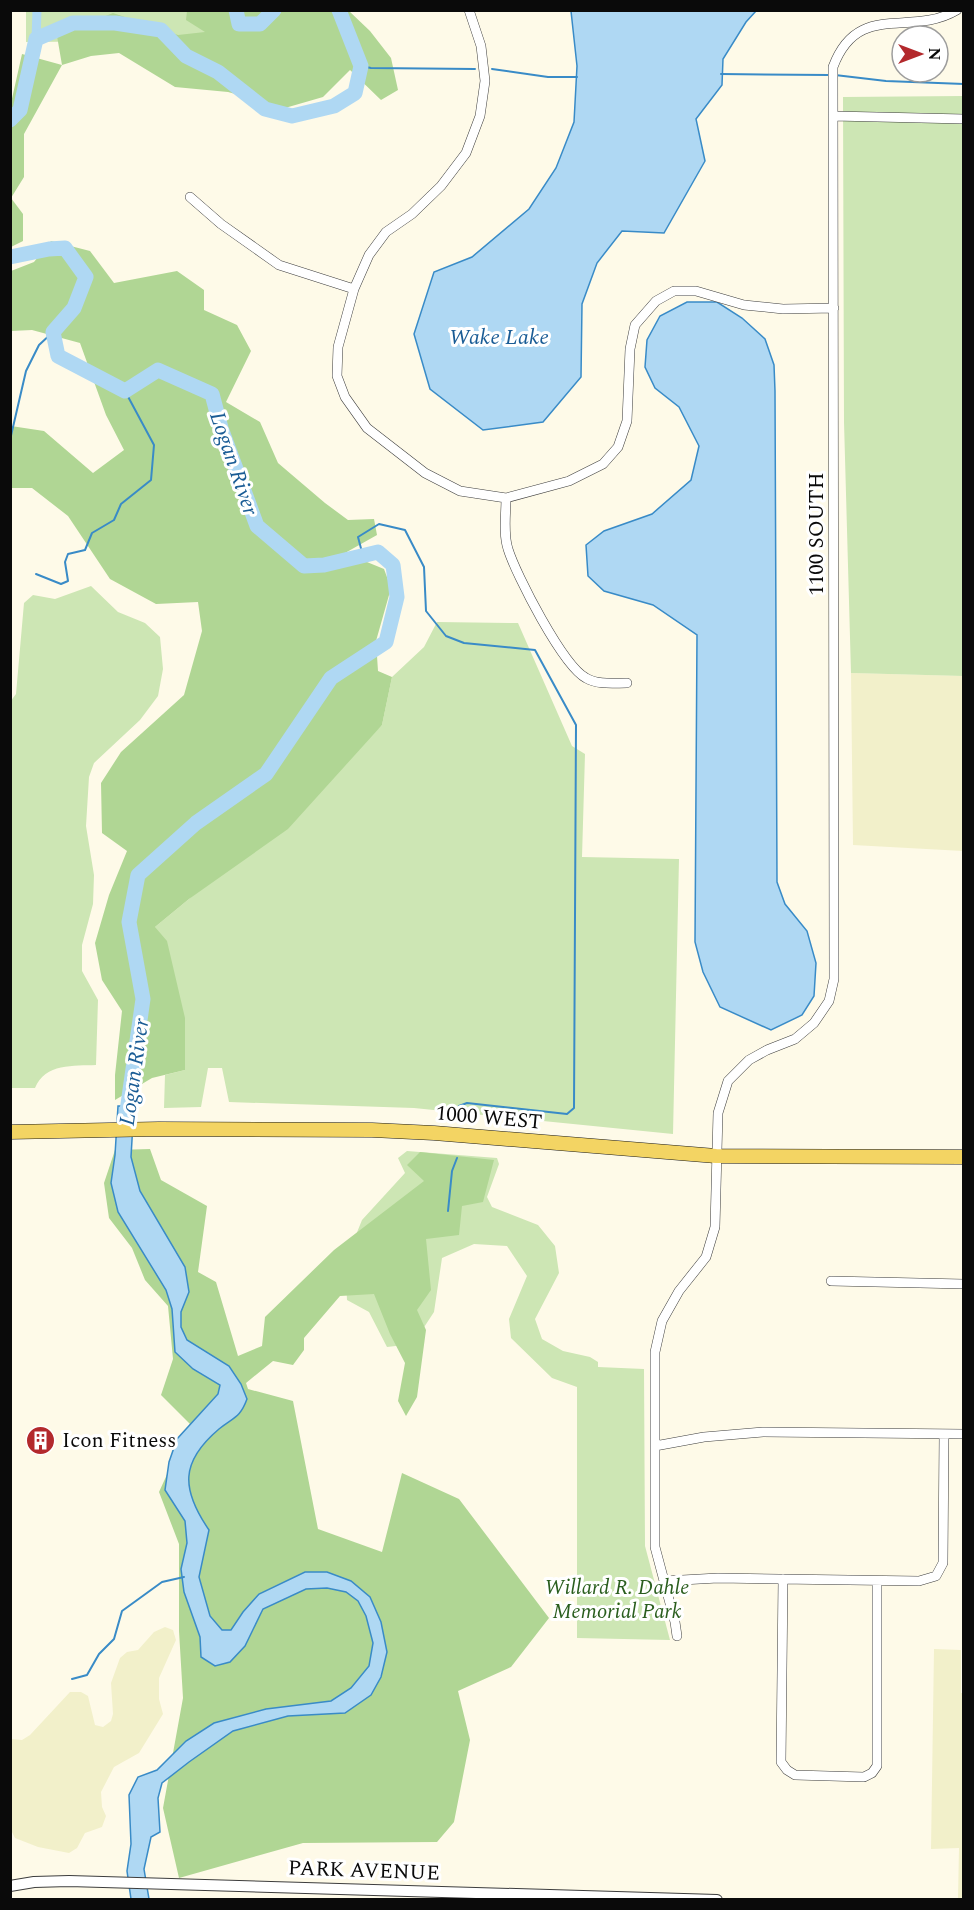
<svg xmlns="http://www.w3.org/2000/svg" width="974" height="1910" font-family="Spectral,serif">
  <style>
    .farmland { fill: #f2f0ca }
    .green { fill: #cde6b4 }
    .forest { fill: #b0d694 }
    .water { fill: #afd8f3; stroke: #398bc7; stroke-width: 1.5 }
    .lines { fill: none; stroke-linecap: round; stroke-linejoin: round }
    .stream { stroke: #398bc7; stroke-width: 2 }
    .canal { stroke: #afd8f3; stroke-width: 9 }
    .river { stroke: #afd8f3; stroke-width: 15 }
    .minor-casing { stroke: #3d3d3d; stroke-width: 10 }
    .tertiary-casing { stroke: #3d3d3d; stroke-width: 12 }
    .primary-casing { stroke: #1b1b1b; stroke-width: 15 }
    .minor { stroke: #fff; stroke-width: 9 }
    .tertiary { stroke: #fff; stroke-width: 10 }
    .primary { stroke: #f3d463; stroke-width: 14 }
    .labels { text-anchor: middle; stroke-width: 6; stroke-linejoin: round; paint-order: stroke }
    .street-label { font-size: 21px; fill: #0a0a0a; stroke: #fff }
    .poi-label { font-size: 21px; fill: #0a0a0a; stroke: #fff; text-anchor: start }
    .park-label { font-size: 21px; font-style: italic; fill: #2a5e1e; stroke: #fff }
    .water-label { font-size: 22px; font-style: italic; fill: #1a5c95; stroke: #fff }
  </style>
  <rect width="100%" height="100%" fill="#fefae8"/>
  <!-- farmland -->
  <path class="farmland" d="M851 673 963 676V851L853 845Z
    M165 1627 173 1630 176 1640 159 1678V1699L163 1714 139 1753 114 1767 101 1792 102 1807 106 1816 102 1827 85 1833 77 1848 69 1853 38 1847 15 1838 10 1828 11 1739 22 1740 30 1735 70 1692H81L88 1696 95 1725 103 1727 111 1721 113 1714 111 1683 120 1658 127 1652 138 1650 154 1632Z
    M934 1649 961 1650V1693H964L963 1899H958L959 1848 931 1849Z"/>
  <!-- green -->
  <path class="green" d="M26 11H277L278 40 26 42Z
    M963 96V676L851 673 844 422 843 97Z
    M91 586 118 612 145 623 160 637 163 669 158 696 140 720 94 763 89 777 86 826 94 875 93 904 82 945V971L98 1000 96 1065C74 1066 45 1063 35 1088H11L10 702 16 694 24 603 33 595 55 599Z
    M437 622 518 623 572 746 585 754 582 857 679 859 673 1134 414 1108 229 1102 222 1068H208L201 1107 164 1108 165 1075 185 1070 155 927 189 899 382 725 392 677 424 647Z
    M407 1151 497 1158 499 1164 487 1197 492 1207 538 1225 555 1246 559 1273 535 1319 542 1339 563 1351 590 1357 598 1362V1367L644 1369 645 1546 670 1640 577 1638V1387L552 1378 511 1338 509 1319 527 1276 507 1246 474 1244 442 1258 434 1312 413 1344 387 1347 369 1312 347 1300 345 1262 362 1220 405 1173 398 1158Z"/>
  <!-- forest -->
  <path class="forest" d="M187 11H349L370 31 391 58 398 90 381 100 350 70 323 97 285 108 228 92 175 87 119 53 91 56 62 65 24 134V177L11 198 23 214V241L11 247V103L22 54 62 65 57 36 113 13 178 35 205 32 186 20Z
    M51 241 90 251 114 283 177 271 204 290V310L237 325 251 351 226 402 260 422 278 463 325 503 348 520 374 519 377 535 345 553 384 569 391 588 376 641 378 671 392 677 382 725 288 829 189 899 155 927 167 941 185 1018V1070L152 1078 115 1100V1075L122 1011 102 980 95 943 109 895 127 851 102 833 101 783 121 752 184 695 202 631 198 602 156 604 110 579 68 516 32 488H11V426L44 431 93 473 124 450 106 415 80 343 32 330 11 331V271L34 262Z
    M150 1149 161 1180 207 1206 198 1272 216 1282 238 1356 262 1346 265 1317 334 1250 424 1181 407 1165 420 1152 494 1160 483 1202 462 1206 459 1235 426 1239 431 1290 417 1310 426 1330 417 1397 406 1416 398 1401 405 1363 390 1334 374 1294 340 1296 304 1338V1350L293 1365 273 1361 246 1383 248 1389 293 1401 318 1529 382 1552 402 1473 459 1499 549 1618 511 1667 458 1691 470 1740 454 1822 437 1842 303 1843 179 1878 163 1808 183 1698 179 1631V1544L159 1492 190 1424 161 1395 173 1359 168 1306 145 1280 132 1248 109 1218 104 1183 115 1150Z"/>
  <!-- water -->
  <path class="water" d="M571 11H756L746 22 723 59 722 85 696 119 705 161 664 233 622 231 597 263 582 304 581 377 543 422 483 430 430 389 414 334 434 272 472 257 529 209 556 168 574 122 577 66Z
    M687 302H717L742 318 765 339 774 365 775 391 777 882 785 904 807 931 816 963 814 996 802 1015 771 1030 720 1007 703 972 695 942 697 635 653 605 604 591 588 576 586 545 604 531 652 514 691 480 699 446 679 407 655 388 645 367 647 340 660 316Z
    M118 1106H134L131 1157 140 1191 185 1267 189 1292 181 1312V1327L187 1340 229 1366 241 1384 247 1399C240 1418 234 1417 219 1429 180 1462 181 1489 209 1530L199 1577 210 1616 222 1630H231L243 1612 259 1594 305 1572H327L351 1581 370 1597 381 1622 387 1652 381 1677 371 1695 345 1713 288 1716 233 1731 189 1762 162 1783 158 1798 160 1832 151 1837 144 1869 149 1899H131L127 1871 131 1844 129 1795 138 1777 157 1770 186 1741 214 1723 266 1709 331 1701 351 1688 369 1666 373 1643 366 1616 358 1601 346 1592 327 1588 306 1589 263 1609 245 1646 230 1662 215 1666 201 1657 200 1637 184 1592 181 1569 187 1543 185 1521 165 1490 169 1462 177 1439 218 1394 220 1385 193 1369 175 1352 172 1309 166 1290 118 1212 111 1183 115 1155Z"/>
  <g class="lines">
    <!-- stream -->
    <path class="stream" d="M361 66 371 68 475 69
      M492 69 548 77H577
      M721 74 829 75
      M835 75 886 81 964 84
      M10 440 26 371 39 345 53 332
      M363 556 358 537 379 524 405 530 424 567 426 611 446 636 464 643 535 650 576 725 574 1108 567 1114 467 1103 459 1106
      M36 574 61 584 68 581 65 562 68 554 85 550 92 533 114 520 121 504 151 480 154 445 125 391
      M448 1211 452 1171 457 1158
      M72 1679 87 1675 99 1654 114 1639 122 1611 162 1582 184 1577"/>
    <!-- canal -->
    <path class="canal" d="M36 39 37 10"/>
    <!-- river -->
    <path class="river" d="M236 10 239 24H260L274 10
      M10 120 20 110 36 39 73 23H115L161 30 186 56 218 72 265 109 292 116 334 106 355 93 361 66 339 10
      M10 257 49 249 65 248 86 277 74 308 53 332 58 356 125 391 158 370 212 394 221 428 257 526 304 566 324 565 378 552 393 565 397 597 386 642 331 678 266 774 196 823 138 875 129 922 143 999 125 1125"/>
    <defs>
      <path id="minor" d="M469 10 481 46 485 81 480 116 466 153 441 186 412 214 386 232 369 255 354 289 338 347 337 376 345 397 367 428 425 473 460 491 506 498 569 481 603 464 618 447 627 421 630 349 635 325 656 301 674 291H696L744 305 783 309 834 308
        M834 116 964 119
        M190 197 221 224 279 265 354 289
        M506 498C506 514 503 534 508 549 516 575 563 666 586 678 598 685 613 683 627 683
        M831 1281 964 1284
        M655 1446 704 1437 763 1432 964 1434
        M783 1579 781 1762 787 1770 795 1775 864 1777 872 1773 877 1766V1581
        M664 1581 718 1578 919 1581 936 1576 943 1563 944 1434
        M677 1636 675 1622 655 1547V1352L662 1321 679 1291 706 1257 715 1227 718 1113 728 1081 749 1060 767 1050 795 1039 814 1023 829 1001 834 979 833 67C858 0 910 38 957 10"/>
      <path id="tertiary" d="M10 1886 34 1882 69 1881 717 1900"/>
      <path id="primary" d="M10 1132 159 1129 372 1130 434 1133 716 1156 964 1157"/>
    </defs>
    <!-- minor casing -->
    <use href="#minor" class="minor-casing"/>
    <!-- tertiary casing -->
    <use href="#tertiary" class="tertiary-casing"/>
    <!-- primary casing -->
    <use href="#primary" class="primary-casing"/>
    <!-- minor -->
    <use href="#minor" class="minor"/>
    <!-- tertiary -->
    <use href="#tertiary" class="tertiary"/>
    <!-- primary -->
    <use href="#primary" class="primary"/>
  </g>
  <!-- icons -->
  <defs>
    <symbol id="building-disc" viewBox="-11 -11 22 22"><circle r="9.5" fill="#b3292c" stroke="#fff"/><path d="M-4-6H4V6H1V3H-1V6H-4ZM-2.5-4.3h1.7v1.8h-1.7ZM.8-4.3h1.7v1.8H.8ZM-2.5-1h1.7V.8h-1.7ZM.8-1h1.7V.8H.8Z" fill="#fff"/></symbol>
  </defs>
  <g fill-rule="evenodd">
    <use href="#building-disc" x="24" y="1424" width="33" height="33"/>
  </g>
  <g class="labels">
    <!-- street labels -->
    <g class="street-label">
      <text transform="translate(816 534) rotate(-90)" y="7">1100 SOUTH</text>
      <text transform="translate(489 1117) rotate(5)" y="7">1000 WEST</text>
      <text transform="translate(364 1870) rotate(2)" y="7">PARK AVENUE</text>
    </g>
    <!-- poi labels -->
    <g class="poi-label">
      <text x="62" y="1447">Icon Fitness</text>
    </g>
    <!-- park labels -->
    <g class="park-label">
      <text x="617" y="1594">Willard R. Dahle<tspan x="617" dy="24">Memorial Park</tspan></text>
    </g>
    <!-- water labels -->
    <g class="water-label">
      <text x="499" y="344">Wake Lake</text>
      <text transform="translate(235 463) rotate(71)" y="8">Logan River</text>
      <text transform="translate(133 1072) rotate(-82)" y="8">Logan River</text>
    </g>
  </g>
  <!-- border -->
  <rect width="974" height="1910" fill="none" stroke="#0a0a0a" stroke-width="24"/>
  <!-- north arrow -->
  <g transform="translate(920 54) rotate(90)"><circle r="28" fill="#ffffff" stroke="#9d9d9d" stroke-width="1.5"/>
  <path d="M0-4.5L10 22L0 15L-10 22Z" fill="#b3292c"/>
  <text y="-9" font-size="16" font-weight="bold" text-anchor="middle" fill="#0a0a0a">N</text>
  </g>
</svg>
